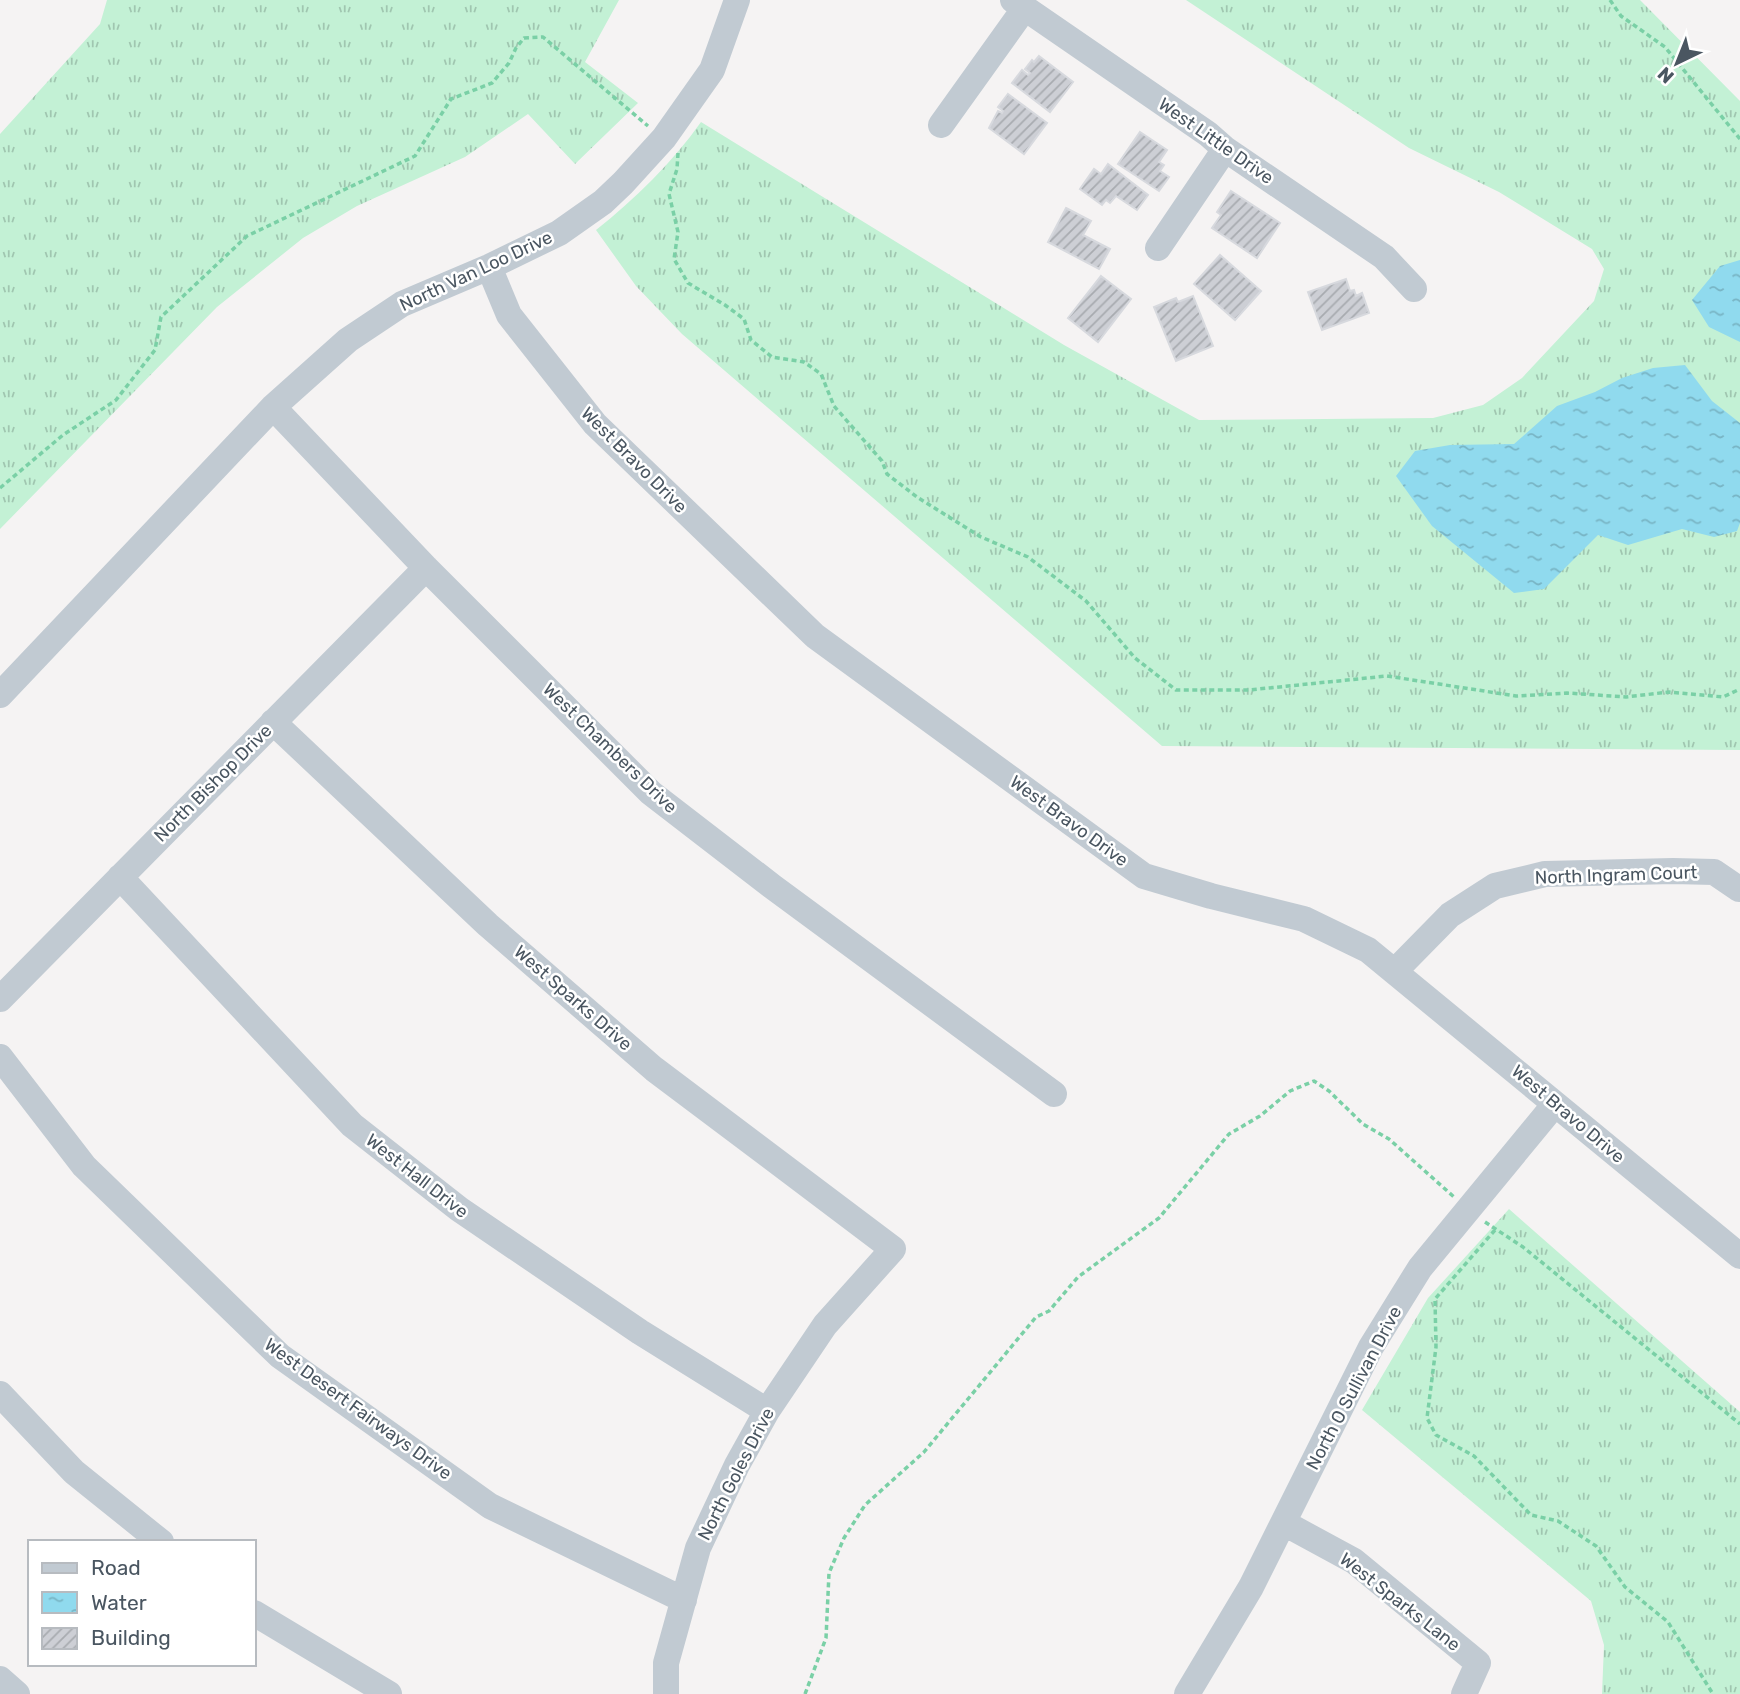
<svg xmlns="http://www.w3.org/2000/svg" width="1740" height="1694" font-family="Rubik,sans-serif">
  <style>
    .grass { fill: url(#grass-tufts) }
    .water { fill: url(#water-ripples) }
    .building { fill: url(#building-hatch); stroke: #d7d9de; stroke-width: 2 }
    .lines { fill: none; stroke-linecap: round; stroke-linejoin: round }
    .path { stroke: #7ad0a6; stroke-width: 3.5; stroke-dasharray: 5 3.5; stroke-linecap: butt }
    .minor { stroke: #c1cad2; stroke-width: 26 }
    .labels { text-anchor: middle; stroke-width: 5; stroke-linejoin: round; paint-order: stroke }
    .street-label { font-size: 18px; fill: #4a5661; stroke: #fff }
  </style>
  <defs>
    <pattern id="grass-tufts" width="24" height="20" patternUnits="userSpaceOnUse" patternTransform="scale(1.75)"><rect width="24" height="20" fill="#c3f1d5"/><path d="M3 7l-1-3M5 7V3M7 7l1-3M15 17l-1-3M17 17v-4M19 17l1-3" fill="none" stroke="#a0c6b0"/></pattern>
    <pattern id="water-ripples" width="26" height="14" patternUnits="userSpaceOnUse" patternTransform="scale(1.75)"><rect width="26" height="14" fill="#90daee"/><path d="M2 4q2-2 4 0t4 0M15 11q2-2 4 0t4 0" fill="none" stroke="#78b4c4"/></pattern>
    <pattern id="building-hatch" width="6" height="6" patternUnits="userSpaceOnUse" patternTransform="scale(1.75)"><rect width="6" height="6" fill="#cdcfd5"/><path d="M-1 1l2-2M0 6l6-6M5 7l2-2" fill="none" stroke="#a8abb0"/></pattern>
  </defs>
  <rect width="100%" height="100%" fill="#f5f3f3"/>
  <!-- grass -->
  <path class="grass" d="M107 0H619L585 62 638 103 575 164 528 114 465 157 357 206 303 238 217 307 0 529V134L100 24Z
    M1186 0H1640L1740 101V750L1162 746 682 334 636 286 596 230C635 199 672 163 701 122L1064 345 1199 420 1433 418 1483 405 1522 378 1594 301 1604 269 1592 249 1499 192 1409 148Z
    M1509 1209 1740 1412V1694H1602L1604 1645 1591 1601 1362 1410 1428 1298Z"/>
  <!-- water -->
  <path class="water" d="M1740 260V342L1709 327 1692 300 1720 266Z
    M1685 365 1712 401 1740 423V523L1737 531 1714 537 1682 529 1628 545 1598 535 1544 589 1514 593 1432 526 1396 476 1415 451 1450 445 1514 444 1557 406 1595 392 1622 378 1653 368Z"/>
  <!-- building -->
  <path class="building" d="M1039 56 1073 82 1050 112 1012 83 1022 70 1028 75 1030 73 1025 69 1032 60 1034 62Z
    M1008 94 1047 123 1024 154 989 128 998 111 1002 113 1003 111 998 107Z
    M1140 132 1167 150 1159 162 1164 165 1160 171 1169 177 1159 191 1118 164Z
    M1108 164 1148 195 1137 210 1116 196 1110 203 1106 200 1102 205 1080 189 1094 169 1101 174Z
    M1231 191 1280 223 1257 258 1212 228 1221 215 1217 212Z
    M1066 208 1091 221 1083 235 1110 249 1099 269 1048 242Z
    M1220 255 1261 291 1235 320 1194 284Z
    M1101 276 1131 299 1098 342 1068 318Z
    M1346 279 1350 291 1354 290 1356 296 1362 293 1369 313 1322 330 1308 292Z
    M1193 296 1213 346 1176 361 1154 307 1176 298 1178 302Z"/>
  <g class="lines">
    <!-- path -->
    <path class="path" d="M1610 0 1621 16 1665 47 1740 139
      M678 153 677 169 669 194 678 232 674 259 688 283 725 305 744 319 751 340 772 357 804 362 821 374 834 406 882 461 887 474 917 497 981 537 1028 557 1086 601 1135 658 1176 690H1249L1387 676 1516 696 1567 693 1626 697 1669 692 1723 697 1740 689
      M0 488 63 435 116 400 155 350 161 317 247 236 415 156 451 99 492 83 509 63 516 48 524 38 543 37 648 126
      M1485 1222 1523 1247 1740 1424
      M1495 1230 1435 1299 1436 1347 1427 1418 1436 1435 1474 1456 1531 1515 1558 1521 1596 1546 1625 1587 1668 1622 1713 1694
      M805 1694 826 1638 829 1573 844 1538 865 1505 924 1452 1036 1317 1049 1311 1078 1277 1159 1218 1229 1134 1260 1116 1290 1091 1314 1081 1329 1091 1363 1124 1389 1139 1454 1197"/>
    <!-- minor -->
    <path class="minor" d="M1013 0 1208 134 1225 149 1384 257 1414 289
      M941 125 1024 9
      M1158 248 1225 149
      M489 267 509 315 595 424 815 636 1144 876 1211 896 1304 919 1368 950 1740 1256
      M273 407 426 568 651 793 773 887 1054 1094
      M0 695 273 407 348 340 402 304 489 267 559 233 603 202 623 183 664 138 712 70 737 0
      M273 722 488 925 654 1069 893 1249 825 1325 767 1411 737 1465 698 1548 666 1663V1694
      M120 877 352 1125 459 1209 640 1332 767 1411
      M1395 971 1450 915 1495 886 1545 874 1673 871 1714 872 1739 889
      M0 999 426 568
      M0 1057 84 1166 280 1356 490 1506 684 1600
      M0 1394 74 1472 161 1542
      M1284 1523 1354 1561 1478 1663 1464 1694
      M254 1613 389 1694
      M0 1679 17 1694
      M1187 1694 1251 1587 1371 1347 1420 1268 1555 1104"/>
  </g>
  <g class="labels">
    <!-- street labels -->
    <g class="street-label">
      <text transform="translate(1216 141) rotate(35)" y="6">West Little Drive</text>
      <text transform="translate(476 271) rotate(-25)" y="6">North Van Loo Drive</text>
      <text transform="translate(634 460) rotate(45)" y="6">West Bravo Drive</text>
      <text transform="translate(610 748) rotate(44)" y="6">West Chambers Drive</text>
      <text transform="translate(213 783) rotate(-45)" y="6">North Bishop Drive</text>
      <text transform="translate(1069 821) rotate(36)" y="6">West Bravo Drive</text>
      <text transform="translate(1616 875) rotate(-2)" y="6">North Ingram Court</text>
      <text transform="translate(573 998) rotate(41)" y="6">West Sparks Drive</text>
      <text transform="translate(1568 1114) rotate(40)" y="6">West Bravo Drive</text>
      <text transform="translate(417 1176) rotate(38)" y="6">West Hall Drive</text>
      <text transform="translate(1354 1388) rotate(-62)" y="6">North O Sullivan Drive</text>
      <text transform="translate(358 1409) rotate(36)" y="6">West Desert Fairways Drive</text>
      <text transform="translate(736 1474) rotate(-63)" y="6">North Goles Drive</text>
      <text transform="translate(1400 1602) rotate(38)" y="6">West Sparks Lane</text>
    </g>
  </g>
  <!-- legend -->
  <rect x="28" y="1540" width="228" height="126" fill="#ffffff" stroke="#b7bbc0" stroke-width="2"/>
  <rect x="42" y="1563" width="35" height="10" fill="#c1cad2" stroke="#b7bbc0" stroke-width="2"/>
  <text x="91" y="1575" font-size="21" fill="#4a5661">Road</text>
  <rect x="42" y="1592" width="35" height="21" fill="url(#water-ripples)" stroke="#b7bbc0" stroke-width="2"/>
  <text x="91" y="1610" font-size="21" fill="#4a5661">Water</text>
  <rect x="42" y="1628" width="35" height="21" fill="url(#building-hatch)" stroke="#b7bbc0" stroke-width="2"/>
  <text x="91" y="1645" font-size="21" fill="#4a5661">Building</text>
  <!-- north arrow -->
  <g transform="translate(1677 63) rotate(223)" stroke="#ffffff" stroke-width="5" paint-order="stroke">
  <path d="M0-5L12 26L0 18L-12 26Z" fill="#4a5661"/>
  <text y="-10" font-size="19" font-weight="bold" text-anchor="middle" fill="#4a5661">N</text>
  </g>
</svg>
